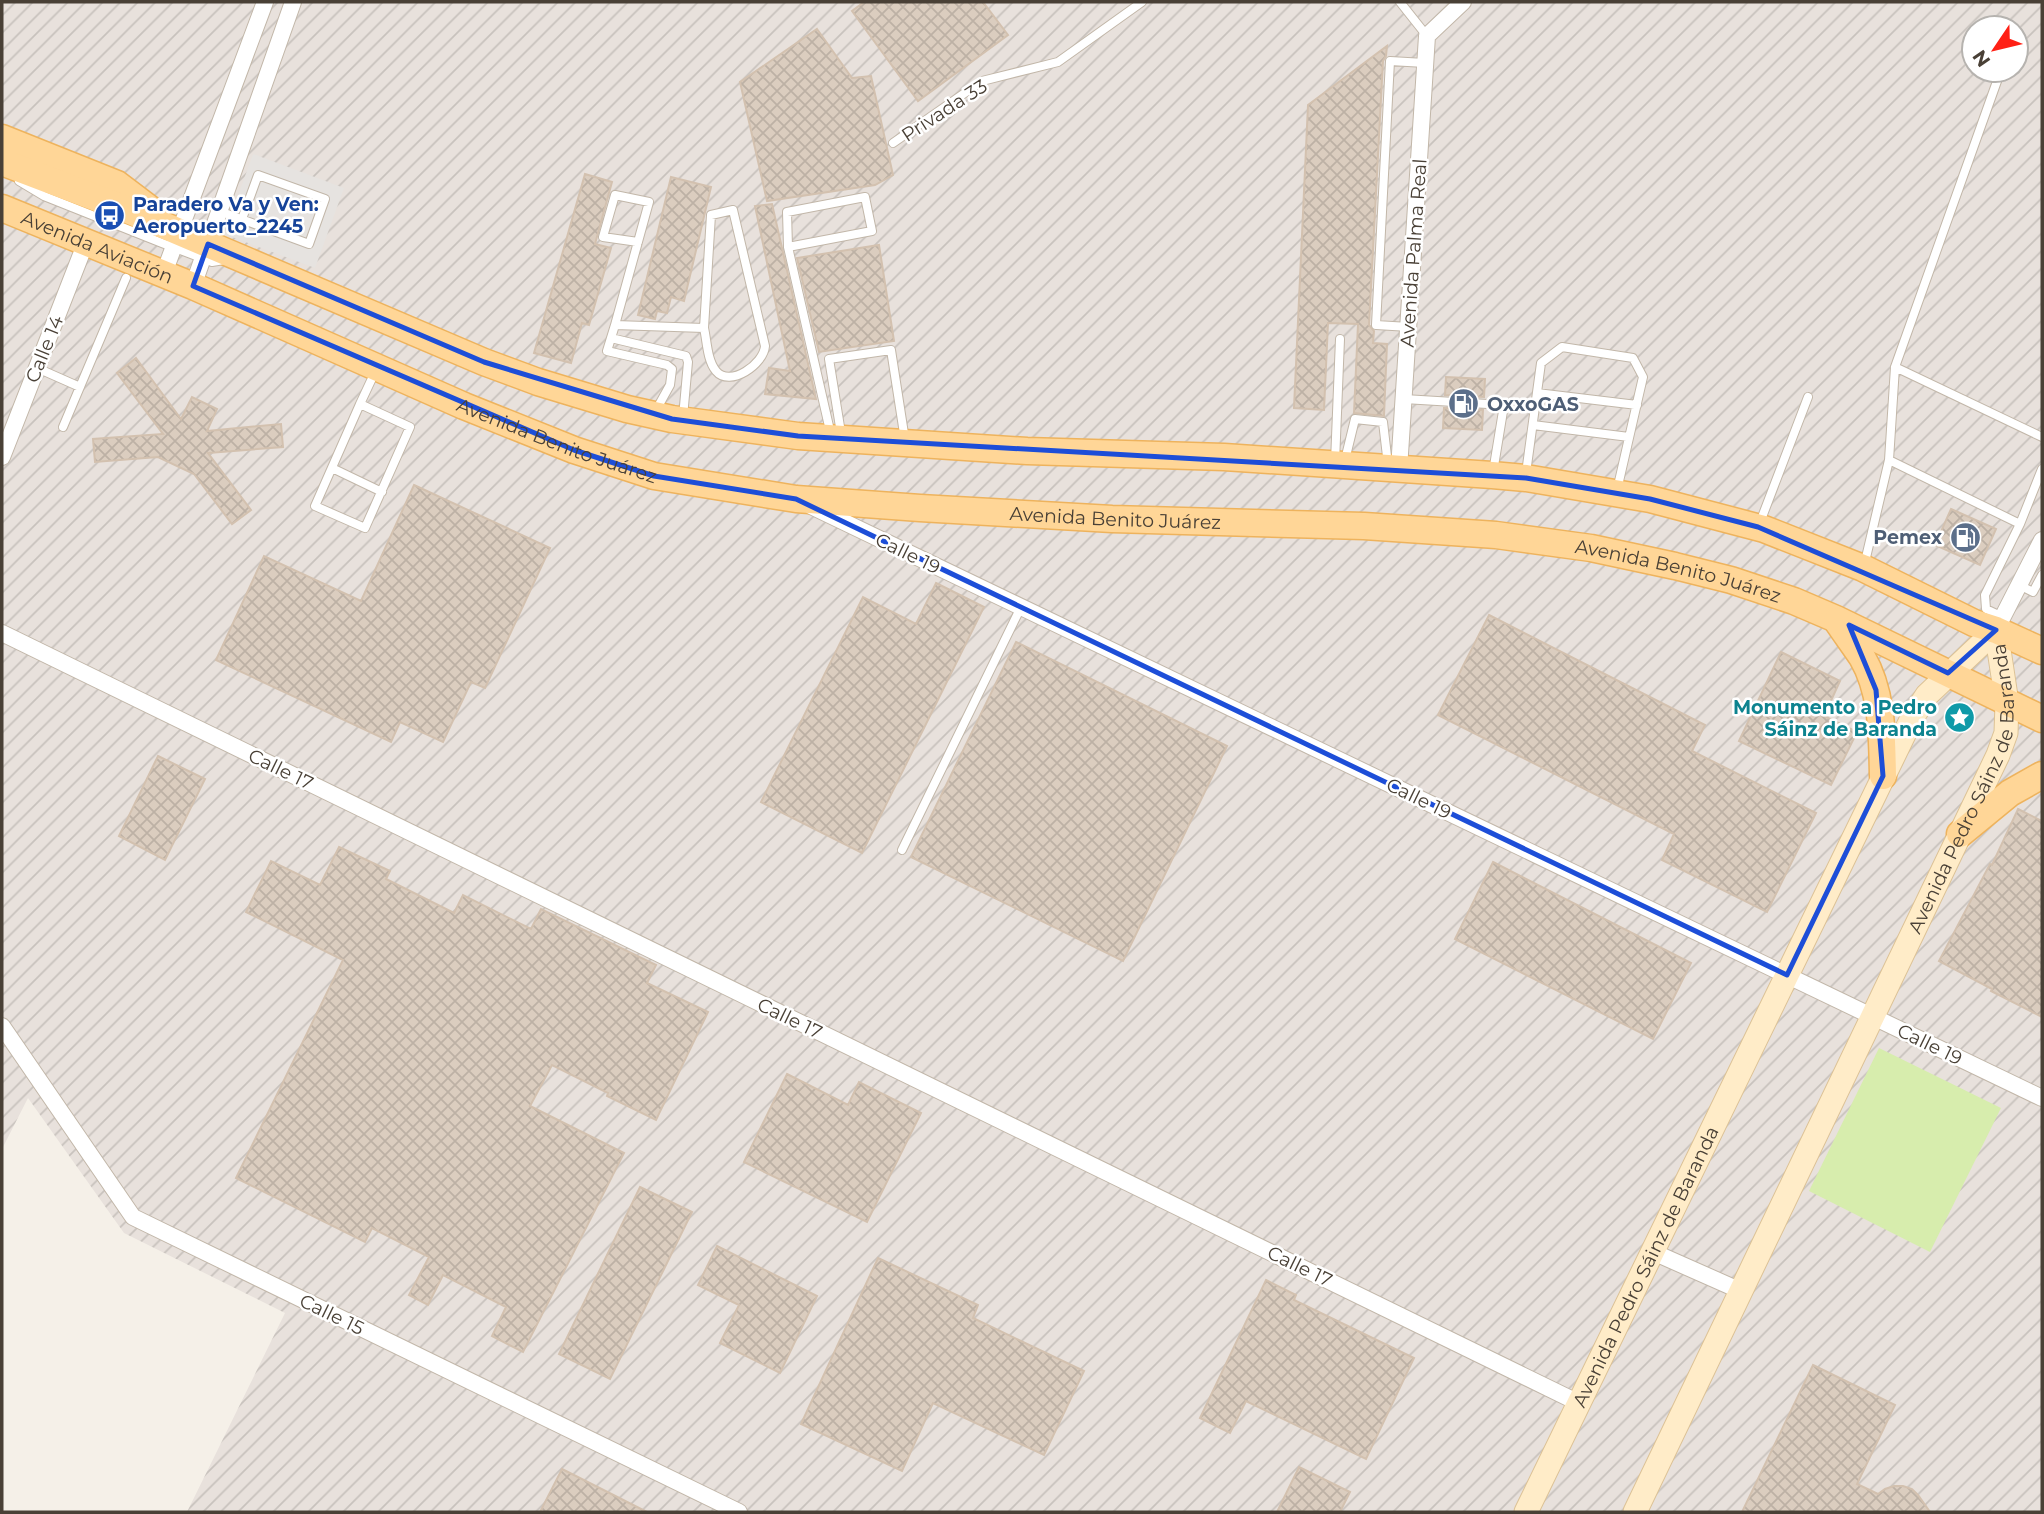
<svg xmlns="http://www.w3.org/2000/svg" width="2044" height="1514" font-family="Montserrat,sans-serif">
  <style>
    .industrial { fill: url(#industrial-furrows); fill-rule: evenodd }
    .garden { fill: #d7edad }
    .parking { fill: #e6e3e0 }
    .building { fill: url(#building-cross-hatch); stroke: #d3c1af; stroke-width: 2 }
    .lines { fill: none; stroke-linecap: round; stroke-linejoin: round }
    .lane-casing { stroke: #c2b7a9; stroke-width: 10 }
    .street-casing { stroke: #c2b7a9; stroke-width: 18 }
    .secondary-casing { stroke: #dcc296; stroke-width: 25 }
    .primary-casing { stroke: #eeb35d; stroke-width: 29 }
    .lane { stroke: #fff; stroke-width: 8 }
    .street { stroke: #fff; stroke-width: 16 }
    .secondary { stroke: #ffecc8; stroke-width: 23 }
    .primary { stroke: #ffd697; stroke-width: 26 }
    .marked { fill: none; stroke: #1d4ed8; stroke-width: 5; stroke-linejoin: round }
    .labels { text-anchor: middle; stroke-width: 5; stroke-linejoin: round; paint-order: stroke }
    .street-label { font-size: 19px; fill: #494036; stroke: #fff }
    .transit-label { font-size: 19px; font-weight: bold; fill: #164399; stroke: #fff; text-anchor: start }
    .service-label { font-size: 19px; font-weight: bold; fill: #4e5e75; stroke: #fff; text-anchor: start }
    .culture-label { font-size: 19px; font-weight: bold; fill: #0d838f; stroke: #fff; text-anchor: end }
  </style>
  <defs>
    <pattern id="industrial-furrows" width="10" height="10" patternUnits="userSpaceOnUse" patternTransform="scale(1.75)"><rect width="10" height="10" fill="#e8e1dc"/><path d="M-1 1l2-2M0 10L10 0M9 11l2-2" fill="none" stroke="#c8c2bd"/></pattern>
    <pattern id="building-cross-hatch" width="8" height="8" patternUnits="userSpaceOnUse" patternTransform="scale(1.75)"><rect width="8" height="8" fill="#dbcdbf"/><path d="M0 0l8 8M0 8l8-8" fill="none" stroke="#bdb1a5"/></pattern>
  </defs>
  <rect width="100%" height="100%" fill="#f5f0e8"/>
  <!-- industrial -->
  <path class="industrial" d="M2 2H2042V1512H187L285 1313 124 1233 28 1098 2 1149ZM1974 28H2016V70H1974Z"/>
  <!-- garden -->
  <path class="garden" d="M1879 1048 2001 1108 1930 1252 1809 1191Z"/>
  <!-- parking -->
  <path class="parking" d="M253 154 344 188 315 268 224 234Z"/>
  <!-- building -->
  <path class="building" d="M864 2H983L1008 35 918 101 852 11Z
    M817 29 852 78 871 76 893 175 875 185 767 201 740 82Z
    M1387 46 1386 56 1383 61 1369 325 1374 331 1373 343 1387 344 1384 416 1354 413 1358 324 1328 323 1324 410 1294 408 1308 105Z
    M585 174 612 182 595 244 611 248 589 325 582 323 571 363 534 353Z
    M671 177 711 187 684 301 671 297 667 313 657 311 655 319 638 315Z
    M772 204 782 248 816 399 765 394 769 368 790 371 755 206Z
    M879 245 894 341 819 352 797 258Z
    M136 358 181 419 192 397 217 409 207 431 281 424 283 447 208 453 251 510 232 524 194 474 158 457 95 462 93 439 163 434 117 373Z
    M1446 377 1485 379 1484 397 1445 395Z
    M1444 408 1483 410 1482 430 1443 428Z
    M414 485 550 548 485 688 471 682 443 742 400 722 391 742 216 660 264 556 361 601Z
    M1951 509 1996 529 1980 565 1935 545Z
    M936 583 984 607 862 853 761 802 863 597 916 624Z
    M1489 615 1705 725 1692 751 1816 813 1767 912 1662 860 1674 834 1438 715Z
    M1016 642 1227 746 1123 961 911 857Z
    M1781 652 1840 681 1824 716 1857 732 1831 785 1739 741Z
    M158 756 205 779 165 860 119 836Z
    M2018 809 2042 821V1017L1991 991 1992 989 1939 961 1990 864 1992 865Z
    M339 847 390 871 386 879 454 913 463 895 531 929 541 909 656 965 647 983 708 1012 656 1120 607 1096 608 1093 552 1065 530 1106 624 1153 523 1352 492 1336 506 1307 443 1275 428 1305 409 1295 429 1257 372 1228 365 1242 236 1178 343 960 246 912 271 861 320 885Z
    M1493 862 1691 963 1653 1039 1455 939Z
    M787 1074 848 1105 859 1082 921 1113 867 1222 744 1162Z
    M640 1187 692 1212 610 1379 559 1354Z
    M717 1246 817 1296 780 1373 720 1343 739 1305 698 1285Z
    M878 1258 978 1305 973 1318 1084 1371 1044 1455 933 1403 902 1471 801 1424Z
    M1266 1280 1296 1295 1294 1300 1414 1358 1366 1459 1246 1401 1230 1433 1200 1418Z
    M1813 1365 1895 1405 1857 1484 1878 1494 1885 1489 1894 1486H1903L1912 1489 1918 1495 1930 1512H1742Z
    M1299 1467 1350 1492 1340 1512H1277Z
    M562 1469 647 1512H540Z"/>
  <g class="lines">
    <defs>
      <path id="lane" d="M1400 2 1427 36
        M893 143 982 81 1058 62 1142 2
        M19 181 44 196 162 243 212 262 224 260
        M219 211 309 244 325 199 258 175 242 219
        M638 242 603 237 615 195 649 202 615 325 704 328 711 215 733 210 765 346C764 364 730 388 716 371 707 360 707 341 704 328
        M788 247 872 231 865 197 787 212 788 247 831 435
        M615 325 607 351 667 365 672 369 670 385 655 412
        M1409 327 1376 325 1390 61 1425 63
        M611 338 686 356 688 362 683 417
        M1895 367 2042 437
        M37 368 80 387
        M1537 393 1637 405
        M1404 399 1504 405 1493 472
        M360 404 410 427 365 528 315 506Z
        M360 404 375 372
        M1533 425 1629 437
        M63 427 126 278
        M841 433 829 359 891 350 905 440
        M1345 460 1355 419 1383 422 1388 465
        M1889 460 2020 524
        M1335 462 1340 339
        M332 468 382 492
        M1526 473 1541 363 1562 347 1633 358 1643 377 1617 490
        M1759 525 1808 397
        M1864 566 1889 460 1895 367 2001 70
        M2019 585 2033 592 2042 575
        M2003 617 1986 609 1985 595 2020 524 2042 469
        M902 850 1021 607"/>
      <path id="street" d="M164 273 265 2
        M193 286 293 2
        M2 457 86 242
        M1399 469 1427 36 1463 2
        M811 506 2042 1098
        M1996 630 2042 540
        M2 633 1579 1403
        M2 1026 133 1217 739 1512
        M1653 1252 1741 1291"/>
      <g id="secondary">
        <path id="s1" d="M1526 1512 1912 718 1927 695 1996 630"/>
        <path id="s2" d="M1635 1512 1998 755 2006 733 2007 703 1996 630"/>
      </g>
      <g id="primary">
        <path d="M2 138 117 184 150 209"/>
        <path d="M2 162 123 208 484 362 538 382 627 409 672 419 798 436 1027 451 1224 457 1492 475 1526 478 1650 499 1764 529 1863 568 1974 623 1996 630 2042 651"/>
        <path id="s3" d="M2 208 193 286 464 406 574 450 654 476 796 499 920 508 1112 519 1364 526 1496 535 1591 548 1675 566 1731 580 1794 601 1836 619 2042 719"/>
        <path d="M1837 621C1845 633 1854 645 1862 657 1883 693 1882 736 1883 776"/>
        <path d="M1960 834 2010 793 2042 775"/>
      </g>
    </defs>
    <!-- lane casing -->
    <use href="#lane" class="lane-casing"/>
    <!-- street casing -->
    <use href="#street" class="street-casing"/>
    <!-- secondary casing -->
    <use href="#secondary" class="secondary-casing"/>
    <!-- primary casing -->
    <use href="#primary" class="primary-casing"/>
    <!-- lane -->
    <use href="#lane" class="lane"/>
    <!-- street -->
    <use href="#street" class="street"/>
    <!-- secondary -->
    <use href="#secondary" class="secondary"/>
    <!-- primary -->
    <use href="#primary" class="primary"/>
  </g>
  <!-- marked area -->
  <path class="marked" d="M208 244 484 362 672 419 798 436 1526 478 1650 499 1758 527 1996 630 1948 673 1849 625 1876 690 1883 776 1787 975 796 499 654 476 574 450 193 286Z"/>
  <!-- icons -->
  <defs>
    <symbol id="bus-disc" viewBox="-11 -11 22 22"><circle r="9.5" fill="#1a4fb4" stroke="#fff"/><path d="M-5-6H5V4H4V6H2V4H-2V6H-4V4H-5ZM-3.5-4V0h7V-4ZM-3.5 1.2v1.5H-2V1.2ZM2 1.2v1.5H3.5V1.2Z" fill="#fff"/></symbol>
    <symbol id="fuel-disc" viewBox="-11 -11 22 22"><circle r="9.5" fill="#5c6f8a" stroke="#fff"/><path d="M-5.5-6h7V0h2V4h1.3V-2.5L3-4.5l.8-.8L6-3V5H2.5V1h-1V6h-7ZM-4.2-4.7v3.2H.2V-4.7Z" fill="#fff"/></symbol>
    <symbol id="sight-disc" viewBox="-11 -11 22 22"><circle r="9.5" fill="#0f9aa8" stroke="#fff"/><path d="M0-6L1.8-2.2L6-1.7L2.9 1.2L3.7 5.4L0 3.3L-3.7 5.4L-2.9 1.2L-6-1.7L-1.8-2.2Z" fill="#fff"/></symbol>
  </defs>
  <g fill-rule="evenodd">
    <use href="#bus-disc" x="92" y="198" width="35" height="35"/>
    <use href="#fuel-disc" x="1446" y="386" width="35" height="35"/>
    <use href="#fuel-disc" x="1948" y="520" width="35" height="35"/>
    <use href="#sight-disc" x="1942" y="700" width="35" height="35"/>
  </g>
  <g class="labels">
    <!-- street labels -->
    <g class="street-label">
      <text transform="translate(944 110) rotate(-33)" y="7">Privada 33</text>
      <text dy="7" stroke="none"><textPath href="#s3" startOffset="103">Avenida Aviación</textPath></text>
      <text transform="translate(1413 253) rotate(-86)" y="7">Avenida Palma Real</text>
      <text transform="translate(44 349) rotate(-68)" y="7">Calle 14</text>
      <text dy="7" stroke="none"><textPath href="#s3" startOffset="602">Avenida Benito Juárez</textPath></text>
      <text dy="7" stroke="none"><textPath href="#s3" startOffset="1169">Avenida Benito Juárez</textPath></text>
      <text transform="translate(908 553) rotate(26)" y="7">Calle 19</text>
      <text dy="7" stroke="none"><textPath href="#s3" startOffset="1736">Avenida Benito Juárez</textPath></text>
      <text transform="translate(281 769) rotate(26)" y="7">Calle 17</text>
      <text dy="7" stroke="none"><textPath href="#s2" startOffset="798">Avenida Pedro Sáinz de Baranda</textPath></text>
      <text transform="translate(1419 798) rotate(26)" y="7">Calle 19</text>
      <text transform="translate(790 1018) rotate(26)" y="7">Calle 17</text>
      <text transform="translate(1930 1044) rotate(26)" y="7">Calle 19</text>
      <text transform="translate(1300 1266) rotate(26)" y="7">Calle 17</text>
      <text dy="7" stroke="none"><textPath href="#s1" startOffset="273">Avenida Pedro Sáinz de Baranda</textPath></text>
      <text transform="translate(332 1314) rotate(26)" y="7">Calle 15</text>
    </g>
    <!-- transit labels -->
    <g class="transit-label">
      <text x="133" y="211">Paradero Va y Ven:<tspan x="133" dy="22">Aeropuerto_2245</tspan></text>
    </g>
    <!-- service labels -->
    <g class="service-label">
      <text x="1487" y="411">OxxoGAS</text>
      <text x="1942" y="544" text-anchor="end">Pemex</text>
    </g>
    <!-- culture labels -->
    <g class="culture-label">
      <text x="1937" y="714">Monumento a Pedro<tspan x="1937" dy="22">Sáinz de Baranda</tspan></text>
    </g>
  </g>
  <!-- border -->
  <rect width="2044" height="1514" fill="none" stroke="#494036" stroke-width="7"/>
  <!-- north arrow -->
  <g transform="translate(1995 49) rotate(235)"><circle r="33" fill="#ffffff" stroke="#b6b3af" stroke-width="2"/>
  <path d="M0-5L12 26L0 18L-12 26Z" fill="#ff2015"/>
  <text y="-10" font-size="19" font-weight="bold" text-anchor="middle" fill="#494036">N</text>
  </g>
</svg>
